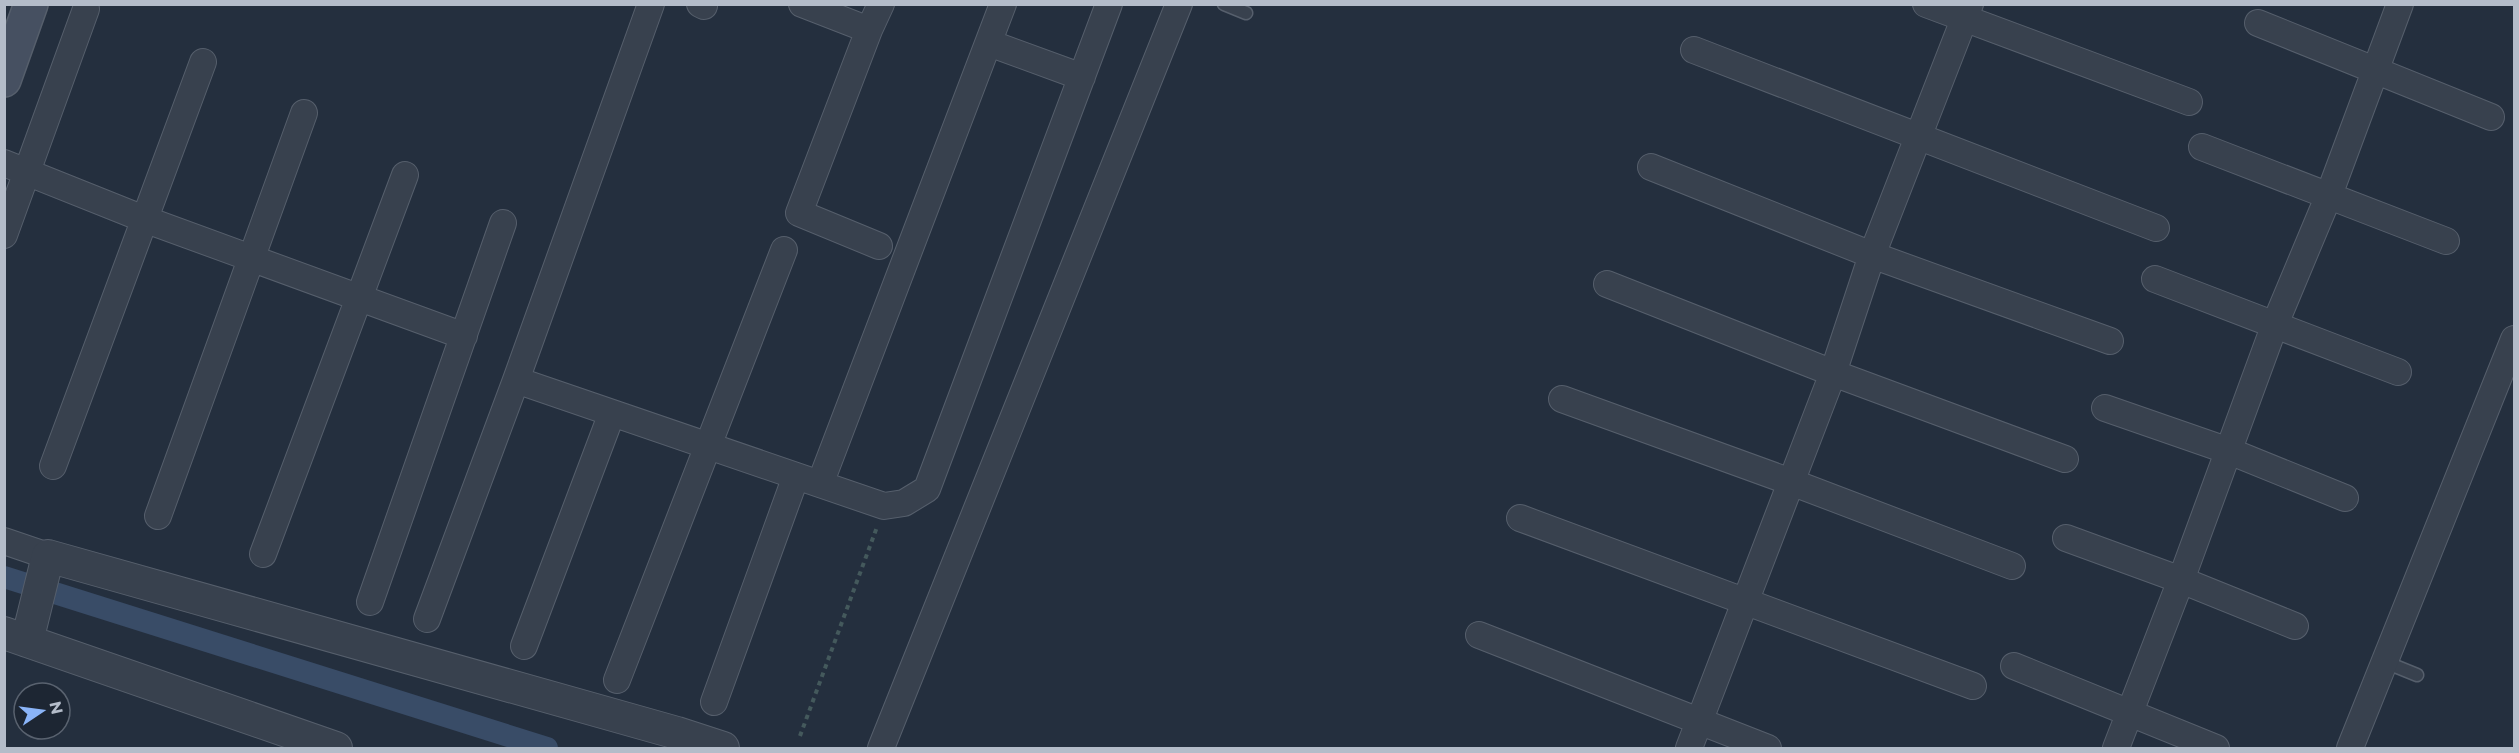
<svg xmlns="http://www.w3.org/2000/svg" width="2519" height="753" font-family="Montserrat,sans-serif">
  <style>
    .lines { fill: none; stroke-linecap: round; stroke-linejoin: round }
    .canal { stroke: #394c67; stroke-width: 22 }
    .service-casing { stroke: #565f6c; stroke-width: 15 }
    .minor-casing { stroke: #565f6c; stroke-width: 28 }
    .tertiary-casing { stroke: #565f6c; stroke-width: 34 }
    .secondary-casing { stroke: #565f6c; stroke-width: 36 }
    .path { stroke: #44595c; stroke-width: 4; stroke-dasharray: 4.5 4.5; stroke-linecap: butt }
    .service { stroke: #38414e; stroke-width: 12 }
    .minor { stroke: #38414e; stroke-width: 26 }
    .tertiary { stroke: #38414e; stroke-width: 32 }
    .secondary { stroke: #465061; stroke-width: 33 }
  </style>
  <rect width="100%" height="100%" fill="#242f3e"/>
  <g class="lines">
    <!-- canal -->
    <path class="canal" d="M4 577 547 748"/>
    <defs>
      <path id="service" d="M1224 4 1246 13
        M2385 662 2417 675"/>
      <path id="minor" d="M700 4 704 6
        M802 4 869 30 881 4
        M1926 4 2189 102
        M2258 23 2491 117
        M869 30 799 213 879 246
        M989 43 1082 77
        M1694 50 2156 228
        M2202 147 2446 241
        M4 163 144 219 464 336
        M1651 167 1872 255 2110 341
        M4 235 86 9
        M2155 279 2398 372
        M1607 284 1833 373 2065 459
        M516 380 884 506 904 503 927 489 1109 4
        M1562 399 1791 482 2012 566
        M2105 408 2229 451 2345 498
        M53 466 203 62
        M820 484 1003 4
        M158 516 304 113
        M1520 518 1973 686
        M2066 538 2181 580 2295 626
        M4 541 48 556
        M263 554 405 175
        M370 602 503 223
        M427 619 516 380 651 4
        M1479 635 1768 748
        M524 646 612 413
        M2014 666 2216 748
        M617 680 784 250
        M714 702 796 476
        M881 748 1179 4
        M1689 748 1833 373 1872 255 1970 4
        M2116 748 2181 580 2275 324 2329 195 2400 4
        M2350 748 2514 339"/>
      <path id="tertiary" d="M4 633 336 748
        M27 641 48 556 677 733 723 748"/>
      <path id="secondary" d="M4 80 31 4"/>
    </defs>
    <!-- service casing -->
    <use href="#service" class="service-casing"/>
    <!-- minor casing -->
    <use href="#minor" class="minor-casing"/>
    <!-- tertiary casing -->
    <use href="#tertiary" class="tertiary-casing"/>
    <!-- secondary casing -->
    <use href="#secondary" class="secondary-casing"/>
    <!-- path -->
    <path class="path" d="M800 736 877 527"/>
    <!-- service -->
    <use href="#service" class="service"/>
    <!-- minor -->
    <use href="#minor" class="minor"/>
    <!-- tertiary -->
    <use href="#tertiary" class="tertiary"/>
    <!-- secondary -->
    <use href="#secondary" class="secondary"/>
  </g>
  <!-- border -->
  <rect width="2519" height="753" fill="none" stroke="#b4bcc9" stroke-width="12"/>
  <!-- north arrow -->
  <g transform="translate(42 711) rotate(77)"><circle r="28" fill="#1d2633" stroke="#59626f" stroke-width="1.5"/>
  <path d="M0-4.5L10 22L0 15L-10 22Z" fill="#8ab4f8"/>
  <text y="-9" font-size="16" font-weight="bold" text-anchor="middle" fill="#b4bcc9">N</text>
  </g>
</svg>
